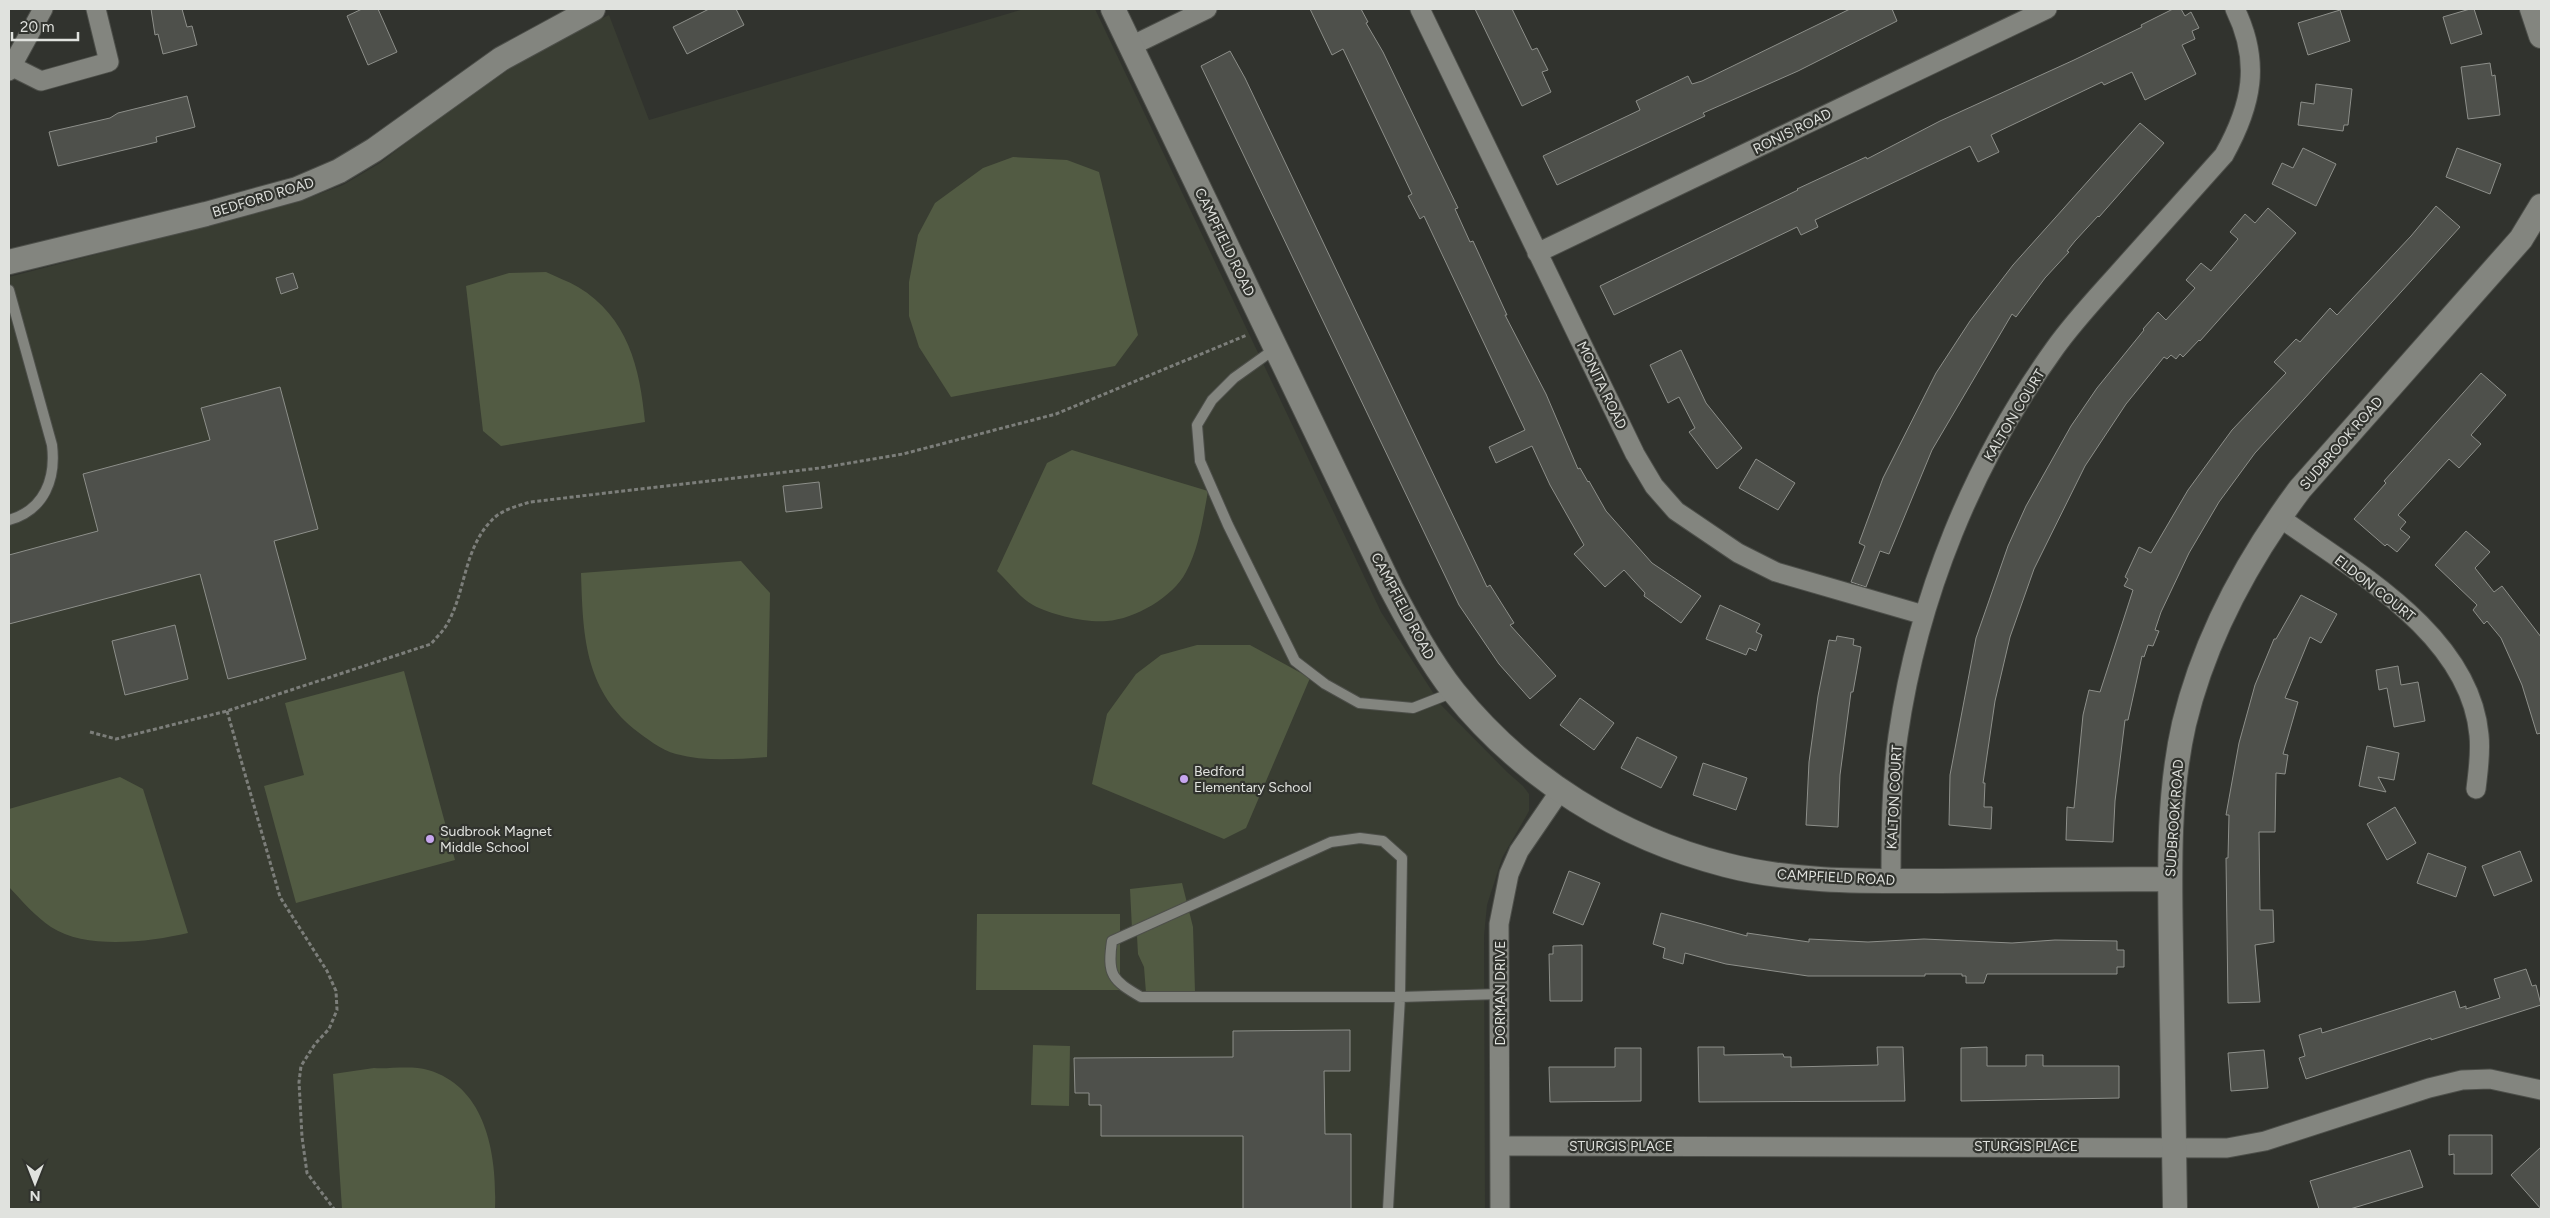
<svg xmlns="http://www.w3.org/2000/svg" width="2550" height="1218" font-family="Figtree,sans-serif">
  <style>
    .built { fill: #393d32 }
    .green { fill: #525b43 }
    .building { fill: #4e504b; stroke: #8d8f8a }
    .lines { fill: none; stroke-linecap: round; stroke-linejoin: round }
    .service-casing { stroke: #4d4f4a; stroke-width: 12 }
    .minor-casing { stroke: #4d4f4a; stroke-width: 21 }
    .tertiary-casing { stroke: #4d4f4a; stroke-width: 26 }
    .path { stroke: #7c7e7a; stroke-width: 3; stroke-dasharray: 4 2.5; stroke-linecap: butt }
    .service { stroke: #83857f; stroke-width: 10 }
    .minor { stroke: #83857f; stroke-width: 19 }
    .tertiary { stroke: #83857f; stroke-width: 24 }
    .poi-dot { fill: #c7a6ef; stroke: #31332e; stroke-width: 2 }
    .labels { text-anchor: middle; stroke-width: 4.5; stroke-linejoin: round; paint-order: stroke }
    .street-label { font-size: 14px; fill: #e0e2de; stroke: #31332e }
    .poi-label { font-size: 14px; fill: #e0e2de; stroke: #31332e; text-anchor: start }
  </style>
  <rect width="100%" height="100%" fill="#31332e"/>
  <!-- built -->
  <path class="built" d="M1024 9H1095L1381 612 1441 705 1507 772 1523 786 1529 794V811L1502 858 1487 905 1484 936 1485 1209H9V277L298 202 343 185 380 163 464 98 505 72 552 42 609 15 649 120Z"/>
  <!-- green -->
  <path class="green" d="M1013 157 1067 160 1099 172 1138 335 1115 366 951 397 919 347 909 316V282L918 235 935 203 983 168Z
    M546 272C556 277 568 281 578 287 628 317 640 368 645 422L501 446 483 431 466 286 509 273Z
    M1072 450 1208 491C1203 518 1199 548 1186 572 1173 597 1135 619 1107 621 1086 623 1051 615 1033 605 1020 598 1008 581 997 571L1047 463Z
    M741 561 770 593 767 757C737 759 706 762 676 754 661 750 646 738 634 729 584 687 583 634 581 573Z
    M1197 645H1250L1310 678 1246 828 1224 839 1092 784 1107 714 1136 674 1161 655Z
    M404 671 455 860 296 903 264 786 304 775 285 703Z
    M120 777 143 789 188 933C149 942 86 950 51 927 35 916 22 901 9 887V809Z
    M1182 883 1193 927 1195 992 1146 993 1144 967 1138 954 1137 936 1132 929 1130 889Z
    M977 914H1120V990H976Z
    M1033 1045 1070 1046 1069 1106 1031 1105Z
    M374 1068C390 1069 412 1065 428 1070 487 1087 497 1156 495 1209H342L333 1074Z"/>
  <!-- building -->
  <path class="building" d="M151 9H182L187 27 192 26 197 45 163 54 158 34 155 35Z
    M362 9H378L397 52 368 65 347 16Z
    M709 9H736L744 25 687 54 673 27Z
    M1310 9H1361L1368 22 1366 23 1383 52 1458 208 1455 209 1470 242 1473 241 1507 315H1505L1546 394 1578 469 1580 468 1588 482 1589 481 1606 511 1652 563 1701 596 1681 623 1644 596 1645 593 1624 570 1605 587 1574 554 1584 545 1550 485 1532 446 1496 463 1489 447 1525 430 1424 216 1420 219 1408 196 1412 194 1343 49 1332 55Z
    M1475 9H1512L1532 50 1537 48 1548 70 1542 72 1551 92 1522 106Z
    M1850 9H1892L1897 21 1798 71 1703 113 1705 116 1557 185 1543 156 1640 110 1636 101 1688 76 1692 84 1702 81Z
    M2173 9H2181L2185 16 2191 12 2199 28 2192 31 2195 39 2182 45 2196 74 2145 100 2132 72 2104 85 2102 82 1991 135 1999 152 1978 162 1970 146 1815 220 1818 227 1801 235 1797 227 1614 315 1600 286 1798 190 1797 189 1866 157 1867 159 1940 121 2074 60 2142 27 2141 25Z
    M2470 9H2474L2482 34 2451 44 2443 17Z
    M2340 10 2350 41 2308 55 2298 23Z
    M1230 51 1245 78 1487 587 1490 585 1514 623 1510 625 1556 676 1530 699 1499 664 1459 605 1201 66Z
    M2490 63 2492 76 2495 75 2500 115 2468 119 2461 67Z
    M2316 84 2352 89 2348 125H2344L2343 131 2298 125 2301 102 2314 104Z
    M187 96 195 127 156 137 157 142 58 166 49 132 110 118 118 113Z
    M2140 123 2164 143 2099 217 2098 216 2075 241 2067 251 2069 252 2045 278 2016 317 2012 314 1932 450 1889 554 1880 551 1866 587 1851 582 1865 546 1859 543 1883 478 1936 373 1970 321 2013 265Z
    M2303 148 2336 164 2316 206 2272 184 2282 163 2293 168Z
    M2457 148 2501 164 2490 194 2446 177Z
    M2436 206 2460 227 2255 453 2219 502 2189 553 2161 612 2155 630 2159 631 2153 646 2148 645 2144 657 2142 656 2128 720H2125L2115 801 2113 842 2066 840 2067 807 2074 808 2083 715 2089 690 2100 692 2133 590 2124 586 2128 579 2125 577 2139 547 2151 553 2188 490 2232 430 2286 373 2274 362 2296 339 2300 342 2330 308 2337 315 2411 236Z
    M2268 208 2296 233 2200 341 2199 340 2183 357 2180 354 2176 359 2171 355 2167 359 2164 357 2126 404 2085 466 2034 569 2010 637 1995 701 1983 783H1985L1984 807H1992L1991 829 1949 825 1950 775 1976 638 2008 546 2026 506 2071 426 2097 388 2144 330 2143 329 2158 312 2166 320 2195 288 2186 280 2201 263 2211 271 2238 239 2230 232 2245 214 2255 223Z
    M293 273 298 288 281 294 276 278Z
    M1681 350 1706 403 1742 448 1717 469 1689 432 1695 428 1679 397 1668 403 1650 365Z
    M2481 373 2506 395 2471 435 2481 444 2459 468 2449 459 2398 515 2406 522 2400 529 2410 537 2397 552 2387 544 2385 546 2354 519 2386 483 2384 481Z
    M280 387 318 529 274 541 306 659 228 679 200 574 9 624V555L98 531 83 474 210 440 201 408Z
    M1756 459 1795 483 1778 510 1739 488Z
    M819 482 822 508 786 512 783 486Z
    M2466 531 2490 552 2475 568 2494 592 2502 586 2541 637V733L2537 734 2522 685 2501 638 2487 621 2484 624 2473 610 2477 605 2435 565Z
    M2301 595 2337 614 2321 643 2310 637 2285 698 2298 702 2283 754 2288 755 2285 774 2276 773 2275 832H2259L2260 910H2273L2274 942 2255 945 2260 1002 2228 1003 2226 858H2228L2229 815H2226L2239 743 2255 685 2274 639H2276Z
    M1720 605 1760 624 1756 632 1762 635 1756 651 1749 648 1746 655 1706 639Z
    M175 625 188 679 125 695 112 641Z
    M1837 636 1854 639 1853 645 1861 647 1853 692H1851L1840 775 1838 827 1806 825 1809 762 1818 696 1829 640 1836 641Z
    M2398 666 2401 685 2418 682 2425 721 2394 727 2387 688 2379 690 2376 670Z
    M1580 698 1614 723 1594 750 1560 725Z
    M1637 737 1677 757 1661 788 1621 768Z
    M2367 746 2399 753 2394 780 2378 777 2386 792 2359 786Z
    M1703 763 1747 778 1736 810 1693 795Z
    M2395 807 2416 843 2387 860 2367 824Z
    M2520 851 2532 881 2494 896 2482 866Z
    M2428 853 2466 867 2456 897 2417 883Z
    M1569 871 1600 883 1583 925 1553 913Z
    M1661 913 1747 936V933L1809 942V939L1868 942 1924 939 2012 943 2055 940 2117 941V950H2124V967H2117V974H1987L1984 983H1966V976H1962V974H1925V976H1808L1726 964 1685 953 1683 964 1663 958 1665 948 1653 944Z
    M1582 945V1001H1550L1549 954H1553V946Z
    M2526 969 2532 986 2536 985 2541 1005 2431 1040V1038L2306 1079 2299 1058 2305 1056 2299 1035 2321 1028 2322 1033 2455 991 2460 1008 2466 1006V1009L2500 998 2494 979Z
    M1350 1030V1071H1324L1325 1134H1351V1209H1243V1136H1101V1105H1089V1093H1075L1074 1058 1233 1057V1031Z
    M1698 1047H1724V1055L1783 1054 1784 1057H1791V1067L1878 1065 1877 1047H1903L1905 1101 1699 1102Z
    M1987 1047V1066H2026V1055H2043V1066H2119V1098L1961 1101V1048Z
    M1615 1048H1641V1101L1550 1102 1549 1067H1615Z
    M2264 1050 2268 1088 2231 1091 2228 1053Z
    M2449 1135H2492V1174H2454V1154L2449 1155Z
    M2541 1147V1209L2511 1175Z
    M2410 1150 2423 1187 2350 1209H2319L2310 1181Z"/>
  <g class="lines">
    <defs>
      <path id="service" d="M9 290 52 445C56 478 45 510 9 520
        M1276 348 1234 378 1212 400 1197 425 1200 461 1228 525 1295 661 1325 684 1359 703 1413 708 1454 692
        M1360 838 1383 841 1402 858 1400 997H1141C1112 980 1107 975 1112 941L1331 842Z
        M1388 1209 1400 997 1500 994"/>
      <path id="minor" d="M1420 9 1635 454 1654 486 1676 511 1738 553 1776 572 1924 615
        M1131 46 1207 9
        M9 65 41 81 109 62 96 9
        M9 71 43 9
        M1537 253 2047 9
        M2279 517C2353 570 2470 634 2479 735 2481 754 2478 771 2476 789
        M1891 881C1891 833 1891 784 1898 736 1918 597 1973 462 2055 348 2075 320 2099 295 2122 269 2156 231 2190 193 2224 155 2252 105 2261 62 2235 9
        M1500 1146 2227 1148 2265 1141 2429 1088 2462 1080 2490 1079 2541 1090
        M1500 1209 1499 924 1509 874 1519 851 1560 791"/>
      <path id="tertiary" d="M1113 9 1391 588C1410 624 1429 660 1454 692 1523 778 1620 838 1726 865 1795 883 1870 881 1941 881 2017 880 2094 879 2170 879
        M2532 9 2541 36
        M9 262 206 214 297 189 339 171 374 150 501 59 593 9
        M2175 1209C2174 1124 2172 1038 2171 953 2170 877 2167 799 2184 724 2205 637 2247 560 2300 489L2521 239 2541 206"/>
    </defs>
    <!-- service casing -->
    <use href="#service" class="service-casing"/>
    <!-- minor casing -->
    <use href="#minor" class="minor-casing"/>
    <!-- tertiary casing -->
    <use href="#tertiary" class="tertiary-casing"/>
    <!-- path -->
    <path class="path" d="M227 711 280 897 327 971 336 991 337 1010 329 1029 315 1044 301 1066 299 1082 302 1137 307 1173 334 1209
      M90 732 116 739 227 711 431 644C435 639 440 634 444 629 466 597 462 550 492 520 501 510 517 506 530 502L820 468 903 454 1056 414 1247 335"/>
    <!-- service -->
    <use href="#service" class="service"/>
    <!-- minor -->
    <use href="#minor" class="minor"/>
    <!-- tertiary -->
    <use href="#tertiary" class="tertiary"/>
  </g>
  <!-- markers -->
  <g class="poi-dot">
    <circle cx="1184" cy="779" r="5"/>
    <circle cx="430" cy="839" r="5"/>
  </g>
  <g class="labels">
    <!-- street labels -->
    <g class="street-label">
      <text transform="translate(1792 131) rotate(-26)" y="5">RONIS ROAD</text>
      <text transform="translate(263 197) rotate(-17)" y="5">BEDFORD ROAD</text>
      <text transform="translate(1225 242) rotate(64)" y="5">CAMPFIELD ROAD</text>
      <text transform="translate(1602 385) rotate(64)" y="5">MONITA ROAD</text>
      <text transform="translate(2014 415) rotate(-59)" y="5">KALTON COURT</text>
      <text transform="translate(2341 443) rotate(-49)" y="5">SUDBROOK ROAD</text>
      <text transform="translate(2375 588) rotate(38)" y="5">ELDON COURT</text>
      <text transform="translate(1403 606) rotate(62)" y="5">CAMPFIELD ROAD</text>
      <text transform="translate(1894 797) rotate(-87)" y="5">KALTON COURT</text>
      <text transform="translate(2174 818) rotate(-86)" y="5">SUDBROOK ROAD</text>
      <text transform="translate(1836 877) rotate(3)" y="5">CAMPFIELD ROAD</text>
      <text transform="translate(1500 993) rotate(-90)" y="5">DORMAN DRIVE</text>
      <text x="1621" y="1151">STURGIS PLACE</text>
      <text x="2026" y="1151">STURGIS PLACE</text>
    </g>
    <!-- poi labels -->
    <g class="poi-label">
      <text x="1194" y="776">Bedford<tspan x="1194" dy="16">Elementary School</tspan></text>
      <text x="440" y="836">Sudbrook Magnet<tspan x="440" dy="16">Middle School</tspan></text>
    </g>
  </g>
  <!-- border -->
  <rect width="2550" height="1218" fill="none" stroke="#e0e2de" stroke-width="20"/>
  <!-- north arrow -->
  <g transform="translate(35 1183) rotate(180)" stroke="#31332e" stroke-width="4" paint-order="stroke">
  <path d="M0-4L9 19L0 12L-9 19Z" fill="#e0e2de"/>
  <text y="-8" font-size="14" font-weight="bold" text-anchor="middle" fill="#e0e2de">N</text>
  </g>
  <!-- scale -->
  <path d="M12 32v8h66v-8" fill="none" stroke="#e0e2de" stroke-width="2.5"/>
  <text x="20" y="32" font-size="15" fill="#e0e2de" stroke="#31332e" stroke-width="4" paint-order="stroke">20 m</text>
</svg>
